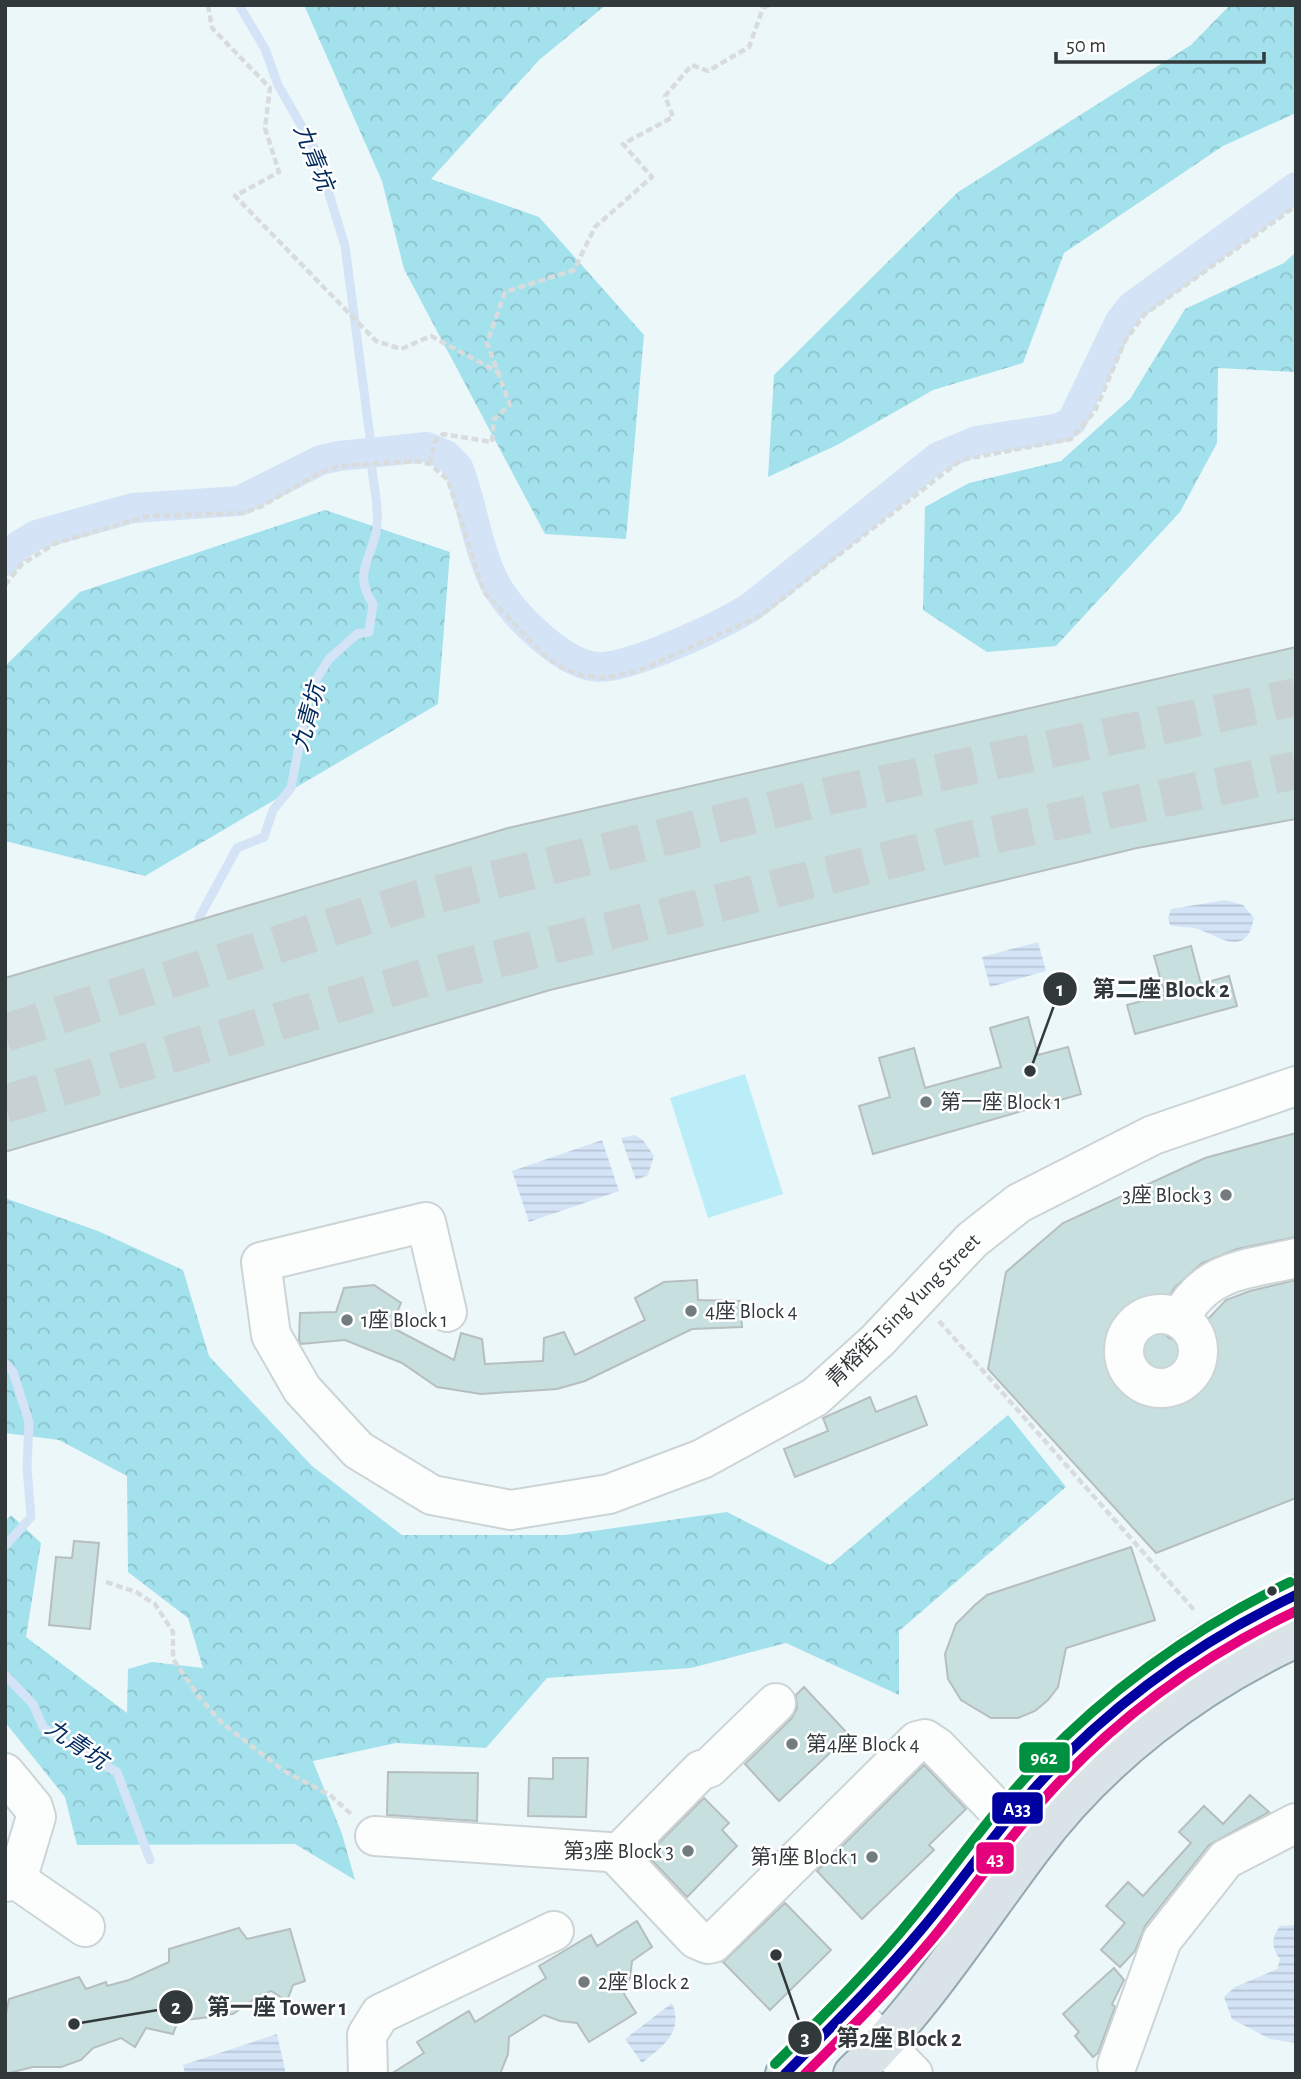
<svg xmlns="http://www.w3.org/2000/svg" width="1301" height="2079" font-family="'Alegreya Sans','Noto Sans TC',sans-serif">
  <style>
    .green { fill: #baedf7 }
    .forest { fill: url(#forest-crowns) }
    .water { fill: url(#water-rules) }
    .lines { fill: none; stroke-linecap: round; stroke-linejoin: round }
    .stream { stroke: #d4e4f6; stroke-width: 9 }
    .canal { stroke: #d4e4f6; stroke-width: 30 }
    .building { fill: #c7e0df; stroke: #b6bebf; stroke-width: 2 }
    .highway-tunnel { stroke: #c7d1d3; stroke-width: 38; stroke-dasharray: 38 19; stroke-linecap: butt }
    .minor-casing { stroke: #ccd4d6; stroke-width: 42 }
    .major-casing { stroke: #93a8af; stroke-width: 42 }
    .path { stroke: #d8dcdd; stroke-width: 4.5; stroke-dasharray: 7 3.5; stroke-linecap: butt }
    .minor { stroke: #fcfefe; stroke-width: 38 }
    .major { stroke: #dae4e8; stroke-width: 38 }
    .bus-1-casing { stroke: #fff; stroke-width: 16 }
    .bus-2-casing { stroke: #fff; stroke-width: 16 }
    .bus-3-casing { stroke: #fff; stroke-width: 16 }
    .bus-1 { stroke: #0000a0; stroke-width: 10 }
    .bus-2 { stroke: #e5007d; stroke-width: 10 }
    .bus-3 { stroke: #009140; stroke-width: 10 }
    .poi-dot { fill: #727c7e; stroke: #fff; stroke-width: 2.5 }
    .bus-dot { fill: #31393b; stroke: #fff; stroke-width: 2.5 }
    .labels { text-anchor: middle; stroke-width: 5; stroke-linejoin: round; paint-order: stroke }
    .poi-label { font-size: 21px; fill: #31393b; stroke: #fff; text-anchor: start }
    .street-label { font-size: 21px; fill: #31393b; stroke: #fff }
    .water-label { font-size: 23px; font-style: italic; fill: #002a5e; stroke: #fff }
    .leader { fill: none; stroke: #31393b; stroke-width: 2.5 }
    .callout-dot { fill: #31393b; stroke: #fff; stroke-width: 2.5 }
    .mark-label { font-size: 21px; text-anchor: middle; font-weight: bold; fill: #fff }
    .callout-label { font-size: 23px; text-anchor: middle; font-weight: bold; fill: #31393b; stroke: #fff; stroke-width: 5; stroke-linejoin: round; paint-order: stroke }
    .line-badge { stroke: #fff; stroke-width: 2.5 }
    .badge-label { font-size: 19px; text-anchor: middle; font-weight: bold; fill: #fff }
  </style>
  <defs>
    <pattern id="forest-crowns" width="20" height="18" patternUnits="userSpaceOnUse" patternTransform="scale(1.75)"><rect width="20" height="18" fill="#a3e1ec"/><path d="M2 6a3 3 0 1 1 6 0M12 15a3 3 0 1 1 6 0" fill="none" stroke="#8dc2cb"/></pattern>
    <pattern id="water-rules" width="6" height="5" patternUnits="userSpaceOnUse" patternTransform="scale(1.75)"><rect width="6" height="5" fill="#d4e4f6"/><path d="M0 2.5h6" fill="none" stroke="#b6c4d4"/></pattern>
  </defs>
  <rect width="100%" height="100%" fill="#ecf7f9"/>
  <!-- green -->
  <path class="green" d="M745 1074 783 1194 708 1218 670 1098Z"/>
  <!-- forest -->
  <path class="forest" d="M304 5H606L539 60 431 179 539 217 644 335 626 539 545 534 404 269 382 181Z
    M1230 5H1296V113L1223 146 1064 253 1023 363 933 390 837 445 768 477 774 375 958 192 1191 45Z
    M1296 252V372L1218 368 1217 443 1180 512 1056 646 987 652 923 610 925 507 969 483 1061 461 1130 399 1185 309 1284 263Z
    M325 510 450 552 438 704 145 876 5 841V666L80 592Z
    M5 1198 98 1231 183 1270 209 1356 312 1466 402 1535H565L727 1512 830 1565 1008 1415 1066 1487 899 1631V1695L786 1643 691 1668 547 1678 486 1748 396 1743 313 1761 342 1834 355 1880 295 1844 77 1845 65 1797 5 1722V1522L11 1515 41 1543 26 1637 127 1713 128 1669 152 1662 203 1668 188 1618 128 1572 127 1476 59 1440 5 1433Z"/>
  <!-- water -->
  <path class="water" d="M1226 900 1243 905 1254 918C1246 958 1222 938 1198 929 1188 926 1180 928 1170 925L1168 918 1171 909Z
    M1038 942 1046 971 990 987 982 957Z
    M635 1135 643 1140 654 1156 648 1175 636 1180 621 1138Z
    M602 1140 619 1191 529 1222 512 1171Z
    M1296 1925V2043L1270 2039 1232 2019 1224 1997 1235 1987 1277 1969 1280 1959C1271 1947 1271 1938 1280 1926Z
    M672 2003C684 2032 663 2046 642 2063L625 2039Z
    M277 2034 286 2074H185L183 2065Z"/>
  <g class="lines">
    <!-- stream -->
    <path class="stream" d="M239 5 265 49 278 85 316 151 345 246 371 445
      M199 918 237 848 264 837 273 810 291 788 307 704 317 678 329 659 357 634 369 632 373 604C351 571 374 558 377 525 379 508 374 487 372 469
      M5 1363 13 1372 29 1422 27 1467 31 1517 5 1546
      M5 1675 33 1704 43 1727 63 1742 117 1772 150 1860"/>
    <!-- canal -->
    <path class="canal" d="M5 561 18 546 36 535 133 508 239 501 321 460 339 456 427 447 446 455 458 467C473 505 477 550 496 585 512 614 563 665 598 667 631 668 723 625 752 606L938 457 976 441 1060 428 1072 421 1120 321 1131 307 1296 187"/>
  </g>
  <!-- building -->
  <path class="building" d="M1296 647V819L1137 848 550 990 5 1152V978L508 828Z
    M1191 946 1201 984 1229 976 1237 1006 1135 1034 1127 1005 1165 995 1154 956Z
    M1028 1017 1038 1055 1068 1047 1081 1094 873 1154 859 1106 890 1097 879 1058 914 1048 925 1088 1001 1067 990 1028Z
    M1296 1133V1237L1237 1249 1202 1263 1174 1288 1158 1319 1161 1330 1169 1338 1179 1341 1190 1338 1226 1300 1250 1291 1296 1280V1498L1156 1553 988 1369 1006 1272 1063 1223 1205 1158Z
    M697 1280 698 1300 740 1301 742 1327 692 1329 585 1381 557 1389 481 1394 437 1387 402 1363 345 1340 301 1344 299 1340 300 1313 336 1312 344 1288 374 1285 401 1303 391 1327 454 1360 461 1333 482 1339 485 1364 543 1361 544 1338 564 1332 575 1355 645 1320 635 1298 664 1282Z
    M916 1396 927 1425 795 1477 784 1449 828 1431 823 1418 870 1397 876 1412Z
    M74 1541 99 1543 90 1629 49 1625 56 1557 72 1558Z
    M1131 1547 1155 1620 1066 1648 1058 1687 1048 1700 1035 1711 1018 1718H991L961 1700 948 1679 945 1654 956 1624 975 1605 987 1595Z
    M804 1687 849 1735 779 1801 745 1764 792 1718 797 1708 796 1695Z
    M553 1758H588L586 1817 528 1816 529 1778 553 1779Z
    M924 1765 966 1809 929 1845 934 1850 862 1919 817 1871Z
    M388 1772 478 1773 477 1821 387 1815Z
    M1250 1795 1269 1812 1209 1845 1145 1926 1135 1951 1120 1967 1101 1950 1125 1923 1106 1906 1128 1882 1143 1896 1191 1843 1179 1832 1204 1806 1223 1824Z
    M704 1798 729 1823 722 1830 737 1846 687 1897 647 1855Z
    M785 1903 831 1950 770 2010 723 1962Z
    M637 1921 652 1947 632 1961 630 1978 624 1994 636 2013 589 2042 577 2023 560 2021 544 2015 509 2037 508 2054 500 2074H391L424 2053 417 2042 469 2011 475 2022 546 1978 539 1966 591 1935 597 1946Z
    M239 1928 247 1939 290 1929 305 1981 293 1985 287 2001 271 1991 257 1997 233 2014 178 2021 173 2034 146 2028 135 2047 121 2038 93 2048 81 2060 61 2067H33L5 2074V2018L9 1999 79 1977 86 1989 106 1982 107 1986 129 1980 169 1962V1949Z
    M1114 1968 1124 1980 1112 2004 1115 2007 1098 2053 1093 2057 1075 2036 1079 2032 1063 2014Z"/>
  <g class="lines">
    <!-- highway-tunnel -->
    <path class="highway-tunnel" d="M5 1033 418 899 828 796 1296 697
      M5 1104 430 976 968 840 1296 770"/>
    <defs>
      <path id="minor" d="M447 1312 426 1222 261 1262 271 1335 302 1389 358 1450 432 1495 511 1510 609 1494 702 1459 815 1397 877 1341 972 1240 1019 1203 1153 1135 1296 1086
        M1124 1351a37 37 0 1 1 74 0a37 37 0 1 1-74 0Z
        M1180 1319C1205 1269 1246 1270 1296 1258
        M5 1773 33 1807 36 1817 17 1880
        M375 1836 608 1852 617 1855 696 1939 708 1944 713 1943 917 1741 925 1739 937 1747 1029 1843
        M617 1855 701 1770 709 1768 776 1703
        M5 1882 17 1880 85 1927
        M849 2009 913 2074
        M1117 2065 1162 1940 1226 1859 1296 1823
        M368 2074 367 2035 380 2014 554 1931"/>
      <path id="major" d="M785 2074C825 2034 865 1993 903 1951 955 1893 997 1826 1051 1770 1121 1698 1204 1636 1296 1595
        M853 2074C923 2007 974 1925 1032 1848 1099 1758 1194 1685 1296 1638"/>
    </defs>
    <!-- minor casing -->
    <use href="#minor" class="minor-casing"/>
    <!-- major casing -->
    <use href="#major" class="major-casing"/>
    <!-- path -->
    <path class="path" d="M208 5 212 28 270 88 265 128 279 172 235 196 376 341 401 349 431 336 498 372
      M430 464 434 443 443 434 492 442 494 419 510 405 487 343 505 292 574 270 595 227 652 177 623 144 673 117 665 96 692 65 708 71 749 47 763 8 769 5
      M5 585 22 564 56 543 148 516 244 513 262 506 321 472 339 466 415 461 430 464 448 480 484 592 544 655 561 667 581 675 606 678 638 671 760 616 961 460 1071 439 1095 411 1125 341 1144 315 1296 206
      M939 1321 1195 1611
      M106 1582 136 1592 155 1604 173 1632V1659L199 1697 222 1723 284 1771 330 1795 351 1814"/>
    <!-- minor -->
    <use href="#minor" class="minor"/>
    <!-- major -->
    <use href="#major" class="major"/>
    <defs>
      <path id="bus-1" d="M785 2074C831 2027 878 1981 920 1931 959 1885 993 1835 1033 1790 1107 1707 1196 1643 1296 1595"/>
      <path id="bus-2" d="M805 2074C849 2030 893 1986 933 1938 970 1893 1003 1845 1042 1801 1112 1721 1200 1657 1296 1611"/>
      <path id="bus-3" d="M775 2064C822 2017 871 1969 913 1917 956 1865 994 1809 1041 1761 1113 1686 1197 1627 1290 1582"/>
    </defs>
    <!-- bus-1 casing -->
    <use href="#bus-1" class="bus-1-casing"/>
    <!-- bus-2 casing -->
    <use href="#bus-2" class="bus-2-casing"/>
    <!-- bus-3 casing -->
    <use href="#bus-3" class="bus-3-casing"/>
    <!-- bus-1 -->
    <use href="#bus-1" class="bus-1"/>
    <!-- bus-2 -->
    <use href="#bus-2" class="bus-2"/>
    <!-- bus-3 -->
    <use href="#bus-3" class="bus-3"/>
  </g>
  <!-- markers -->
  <g class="poi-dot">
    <circle cx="926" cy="1102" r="7"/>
    <circle cx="1226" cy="1195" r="7"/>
    <circle cx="691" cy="1311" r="7"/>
    <circle cx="347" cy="1320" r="7"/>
    <circle cx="792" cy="1744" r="7"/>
    <circle cx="688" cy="1851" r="7"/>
    <circle cx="872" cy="1857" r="7"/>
    <circle cx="584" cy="1982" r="7"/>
  </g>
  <circle class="bus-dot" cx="1272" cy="1591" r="6"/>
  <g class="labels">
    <!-- poi labels -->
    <g class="poi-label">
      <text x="940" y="1109">第一座 Block 1</text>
      <text x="1212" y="1202" text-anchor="end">3座 Block 3</text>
      <text x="705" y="1318">4座 Block 4</text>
      <text x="361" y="1327">1座 Block 1</text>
      <text x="806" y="1751">第4座 Block 4</text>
      <text x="674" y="1858" text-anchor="end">第3座 Block 3</text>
      <text x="858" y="1864" text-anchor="end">第1座 Block 1</text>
      <text x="598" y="1989">2座 Block 2</text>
    </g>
    <!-- street labels -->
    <g class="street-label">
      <text transform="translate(903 1310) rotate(-45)" y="7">青榕街 Tsing Yung Street</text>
    </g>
    <!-- water labels -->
    <g class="water-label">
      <text transform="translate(314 157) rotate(68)" y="8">九青坑</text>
      <text transform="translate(308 717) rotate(-75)" y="8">九青坑</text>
      <text transform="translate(77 1744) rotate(34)" y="8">九青坑</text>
    </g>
  </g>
  <!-- callouts -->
  <path class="leader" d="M1030 1071L1060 989M74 2024L176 2007M776 1955L805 2038"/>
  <g class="callout-dot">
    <circle cx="1030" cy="1071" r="7"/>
    <circle cx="74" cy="2024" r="7"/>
    <circle cx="776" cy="1955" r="7"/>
    <circle cx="1060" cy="989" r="18"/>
    <circle cx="176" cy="2007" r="18"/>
    <circle cx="805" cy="2038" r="18"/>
  </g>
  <g class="mark-label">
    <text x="1060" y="996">1</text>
    <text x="176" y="2014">2</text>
    <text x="805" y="2045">3</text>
  </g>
  <g class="callout-label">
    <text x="1161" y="997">第二座 Block 2</text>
    <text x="277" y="2015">第一座 Tower 1</text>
    <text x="899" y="2046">第2座 Block 2</text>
  </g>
  <g class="line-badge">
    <rect x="1018" y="1741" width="53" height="33" rx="7" fill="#009140"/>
    <rect x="991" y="1791" width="53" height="34" rx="7" fill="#0000a0"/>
    <rect x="975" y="1841" width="40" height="34" rx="7" fill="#e5007d"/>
  </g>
  <g class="badge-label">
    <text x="1044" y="1764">962</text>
    <text x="1017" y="1815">A33</text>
    <text x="995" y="1865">43</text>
  </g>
  <!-- border -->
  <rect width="1301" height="2079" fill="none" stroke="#31393b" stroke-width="14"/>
  <!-- scale -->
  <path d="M1056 52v10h208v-10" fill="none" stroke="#31393b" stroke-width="3.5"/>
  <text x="1066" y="52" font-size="21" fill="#31393b" stroke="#ffffff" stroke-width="5" paint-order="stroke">50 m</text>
</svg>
